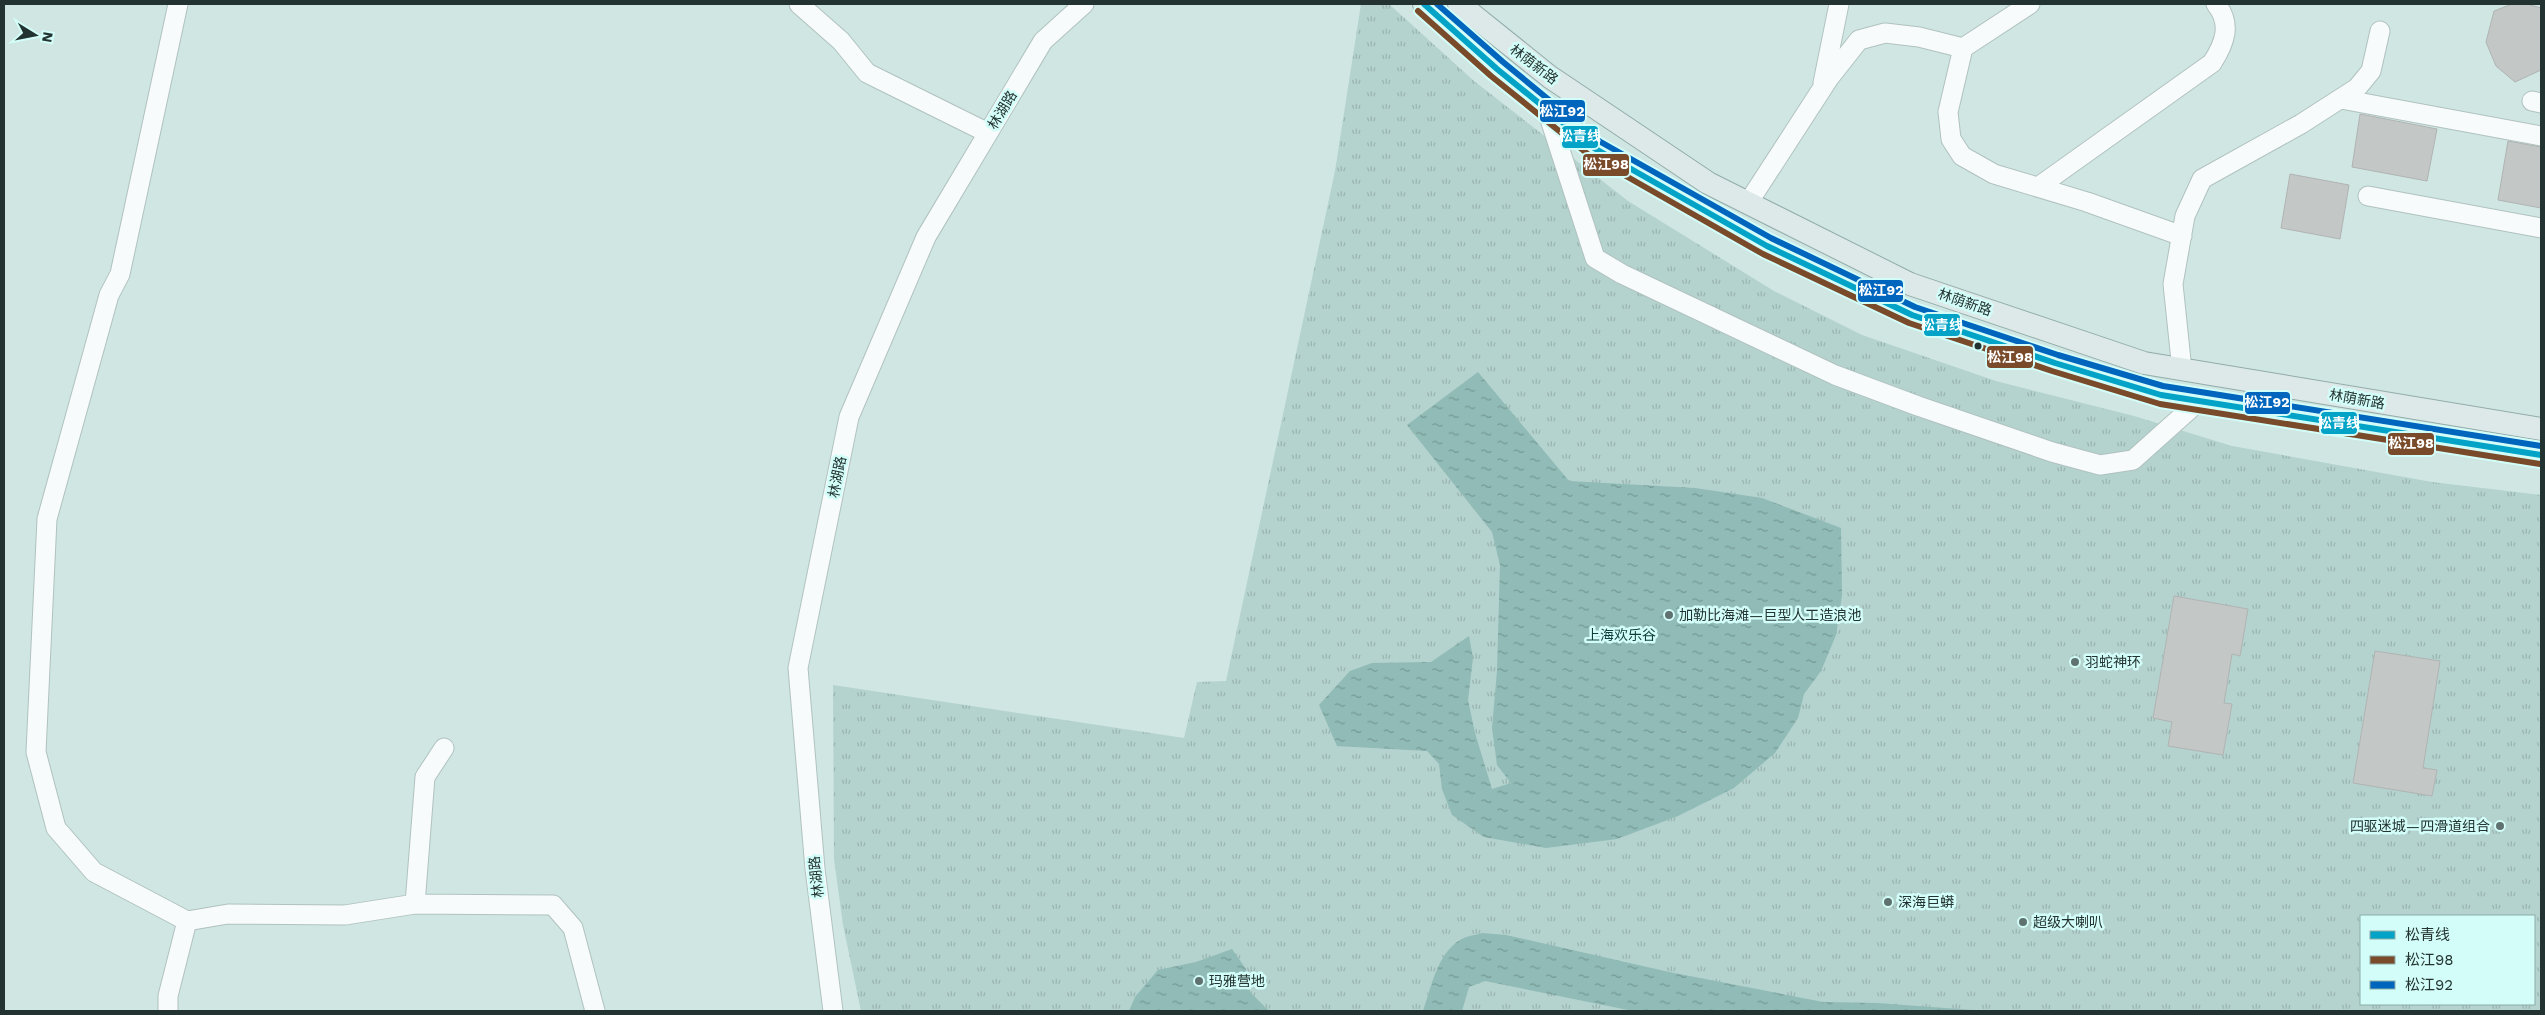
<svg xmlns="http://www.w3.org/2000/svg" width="2545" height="1015" font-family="'Work Sans','Noto Sans SC',sans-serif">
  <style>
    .park { fill: url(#park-tufts); fill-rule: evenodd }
    .water { fill: url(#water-ripples) }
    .building { fill: #c3c7c6; stroke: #b0b4b3 }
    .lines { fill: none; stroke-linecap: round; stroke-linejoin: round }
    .minor-casing { stroke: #b0c2bf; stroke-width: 21 }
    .major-casing { stroke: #91aca9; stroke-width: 24 }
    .minor { stroke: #f8fbfb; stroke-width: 19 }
    .major { stroke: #dde9e8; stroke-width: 22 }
    .bus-1-casing { stroke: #d3fdf8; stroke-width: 10 }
    .bus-2-casing { stroke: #d3fdf8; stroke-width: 10 }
    .bus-3-casing { stroke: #d3fdf8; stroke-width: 10 }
    .bus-1 { stroke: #02a3c6; stroke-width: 6 }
    .bus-2 { stroke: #7a4b2a; stroke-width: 6 }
    .bus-3 { stroke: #0065bd; stroke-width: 6 }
    .bus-dot { fill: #233331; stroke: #d3fdf8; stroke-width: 2 }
    .poi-dot { fill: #5f726f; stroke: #d3fdf8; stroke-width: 2 }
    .labels { text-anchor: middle; stroke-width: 5; stroke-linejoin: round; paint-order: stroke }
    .street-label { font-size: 14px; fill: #233331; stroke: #d3fdf8 }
    .poi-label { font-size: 14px; fill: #233331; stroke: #d3fdf8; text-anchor: start }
    .park-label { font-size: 14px; fill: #0d3e3a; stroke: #d3fdf8 }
    .line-badge { stroke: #d3fdf8; stroke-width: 2 }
    .badge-label { font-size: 14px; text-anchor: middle; font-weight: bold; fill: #fff }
  </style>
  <defs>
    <pattern id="park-tufts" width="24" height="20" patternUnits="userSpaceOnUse" patternTransform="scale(1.25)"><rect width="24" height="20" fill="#b4d2ce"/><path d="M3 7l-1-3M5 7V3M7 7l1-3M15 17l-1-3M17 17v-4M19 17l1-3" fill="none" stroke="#9ab5b1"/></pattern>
    <pattern id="water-ripples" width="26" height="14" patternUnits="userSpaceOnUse" patternTransform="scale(1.25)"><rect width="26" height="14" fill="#90bbb6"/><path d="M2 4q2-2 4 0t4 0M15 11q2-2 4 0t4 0" fill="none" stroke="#759995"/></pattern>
  </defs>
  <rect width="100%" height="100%" fill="#cfe6e3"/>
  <!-- park -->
  <path class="park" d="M1361 4H1389L1474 81 1628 201 1774 291 1862 335 1996 381 2134 416 2232 446 2432 482 2541 495V1011H861L843 925 834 859 833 685 1184 738 1197 682 1226 681 1335 171ZM2361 916H2534V1004H2361Z"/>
  <!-- water -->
  <path class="water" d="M1478 372 1569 481 1695 488 1762 498 1841 528 1842 595 1836 635 1821 671 1804 694 1798 718 1775 753 1734 788 1678 816 1617 839 1546 848 1484 837 1452 815 1442 789 1439 764 1427 751 1337 746 1319 705 1350 671 1372 663 1431 662 1469 636 1473 658 1468 700 1475 733 1492 789 1511 783 1497 765 1492 728 1497 671 1500 565 1492 532 1407 425Z
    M1482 933 1506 935 1669 972 1823 1002 1877 1003 1986 1011H1633L1485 981 1469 987 1462 1011H1423C1431 988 1437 954 1460 940 1466 936 1476 935 1482 933Z
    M1232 949 1246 969 1250 992 1269 1011H1129L1135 997 1158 970 1196 962Z"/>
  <!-- building -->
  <path class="building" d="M2512 4H2527L2541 8V70L2515 82 2496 66 2486 42 2494 11Z
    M2360 114 2437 129 2427 181 2352 167Z
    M2508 141 2541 147V208L2498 200Z
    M2290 174 2349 185 2340 239 2281 228Z
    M2174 596 2248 609 2240 656 2232 654 2224 703 2232 704 2223 755 2168 746 2172 722 2153 718Z
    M2375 651 2440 661 2423 768 2437 770 2432 796 2353 783Z"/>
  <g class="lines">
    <defs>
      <path id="minor" d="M178 4 120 274 109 295 47 519 36 752 56 828 94 872 187 921 228 914 345 915 415 904 553 905 573 928 595 1011
        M799 4 841 41 867 73 988 133
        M1963 48 2030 4
        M1823 83 1839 4
        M2341 99 2541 136
        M2532 101 2541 103
        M1547 110 1595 258 1622 274 1835 375 1918 406 2052 452 2100 465 2133 460 2199 401
        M2038 187 2212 63C2225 43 2232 24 2216 4
        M2368 196 2541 228
        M1748 203 1829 78 1859 40 1885 33 1919 37 1963 48 1948 112 1951 139 1962 156 1994 174 2087 202 2182 236
        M2182 370 2173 284 2185 216 2202 179 2301 124 2357 88 2371 71 2380 31
        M415 904 425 777 444 748
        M168 1011V996L187 921
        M833 1011 815 869 798 668 849 417 926 237 1043 41 1084 4"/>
      <path id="major" d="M1424 4 1497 69 1594 148 1767 246 1912 315 2055 363 2161 395 2541 455
        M1459 4 1550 77 1708 183 1910 284 2144 363 2541 429"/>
    </defs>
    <!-- minor casing -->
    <use href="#minor" class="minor-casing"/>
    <!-- major casing -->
    <use href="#major" class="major-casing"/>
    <!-- minor -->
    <use href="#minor" class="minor"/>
    <!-- major -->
    <use href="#major" class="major"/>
    <defs>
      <path id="bus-1" d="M1424 4 1497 69 1594 148 1767 246 1912 315 2055 363 2161 395 2541 455"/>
      <path id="bus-2" d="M1418 11 1491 76 1589 155 1763 254 1909 323 2052 371 2160 404 2540 464"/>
      <path id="bus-3" d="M1437 4 1503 62 1599 141 1771 238 1915 307 2058 355 2163 386 2541 446"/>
    </defs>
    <!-- bus-1 casing -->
    <use href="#bus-1" class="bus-1-casing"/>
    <!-- bus-2 casing -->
    <use href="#bus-2" class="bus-2-casing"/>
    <!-- bus-3 casing -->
    <use href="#bus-3" class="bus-3-casing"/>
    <!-- bus-1 -->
    <use href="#bus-1" class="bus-1"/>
    <!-- bus-2 -->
    <use href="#bus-2" class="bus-2"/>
    <!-- bus-3 -->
    <use href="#bus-3" class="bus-3"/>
  </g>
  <!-- markers -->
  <circle class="bus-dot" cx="1978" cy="346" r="4.5"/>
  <g class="poi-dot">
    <circle cx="1669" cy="615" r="5"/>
    <circle cx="2075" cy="662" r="5"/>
    <circle cx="2500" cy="826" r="5"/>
    <circle cx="1888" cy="902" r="5"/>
    <circle cx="2023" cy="922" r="5"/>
    <circle cx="1199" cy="981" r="5"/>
  </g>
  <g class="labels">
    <!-- street labels -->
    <g class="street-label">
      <text transform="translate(1534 64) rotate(37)" y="5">林荫新路</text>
      <text transform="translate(1002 110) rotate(-59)" y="5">林湖路</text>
      <text transform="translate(1965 302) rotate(19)" y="5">林荫新路</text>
      <text transform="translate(2357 399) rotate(10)" y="5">林荫新路</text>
      <text transform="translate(837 477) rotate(-79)" y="5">林湖路</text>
      <text transform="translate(816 877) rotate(-96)" y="5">林湖路</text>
    </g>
    <!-- poi labels -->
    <g class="poi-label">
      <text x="1679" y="620">加勒比海滩—巨型人工造浪池</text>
      <text x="2085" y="667">羽蛇神环</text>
      <text x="2490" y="831" text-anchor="end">四驱迷城—四滑道组合</text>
      <text x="1898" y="907">深海巨蟒</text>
      <text x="2033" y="927">超级大喇叭</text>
      <text x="1209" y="986">玛雅营地</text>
    </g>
    <!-- park labels -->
    <g class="park-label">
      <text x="1621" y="640">上海欢乐谷</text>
    </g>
  </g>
  <g class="line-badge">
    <rect x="1539" y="99" width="47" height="24" rx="5" fill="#0065bd"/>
    <rect x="1561" y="125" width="38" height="24" rx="5" fill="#02a3c6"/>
    <rect x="1582" y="153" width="48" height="24" rx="5" fill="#7a4b2a"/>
    <rect x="1857" y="279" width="47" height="24" rx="5" fill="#0065bd"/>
    <rect x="1923" y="313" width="38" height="24" rx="5" fill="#02a3c6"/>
    <rect x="1986" y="345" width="48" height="24" rx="5" fill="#7a4b2a"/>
    <rect x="2244" y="391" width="47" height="24" rx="5" fill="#0065bd"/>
    <rect x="2320" y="411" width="38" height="24" rx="5" fill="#02a3c6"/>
    <rect x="2387" y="432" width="48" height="24" rx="5" fill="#7a4b2a"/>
  </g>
  <g class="badge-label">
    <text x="1562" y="116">松江92</text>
    <text x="1580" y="141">松青线</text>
    <text x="1606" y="169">松江98</text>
    <text x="1881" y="295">松江92</text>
    <text x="1942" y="330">松青线</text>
    <text x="2010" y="362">松江98</text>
    <text x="2267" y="407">松江92</text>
    <text x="2339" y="428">松青线</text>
    <text x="2411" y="448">松江98</text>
  </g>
  <!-- border -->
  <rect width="2545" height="1015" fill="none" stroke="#233331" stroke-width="10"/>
  <!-- legend -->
  <rect x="2360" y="915" width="175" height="90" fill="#d3fdf8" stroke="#8daca8"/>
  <rect x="2370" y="931" width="25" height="8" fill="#02a3c6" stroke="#8daca8"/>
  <text x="2405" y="940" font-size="15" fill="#233331">松青线</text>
  <rect x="2370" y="956" width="25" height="8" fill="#7a4b2a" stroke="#8daca8"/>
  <text x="2405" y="965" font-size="15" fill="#233331">松江98</text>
  <rect x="2370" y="981" width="25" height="8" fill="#0065bd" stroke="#8daca8"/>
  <text x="2405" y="990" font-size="15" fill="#233331">松江92</text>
  <!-- north arrow -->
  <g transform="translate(35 35) rotate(100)" stroke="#d3fdf8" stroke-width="4" paint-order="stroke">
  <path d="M0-4L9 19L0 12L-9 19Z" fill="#233331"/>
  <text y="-8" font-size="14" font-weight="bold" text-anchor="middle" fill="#233331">N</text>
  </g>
</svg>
